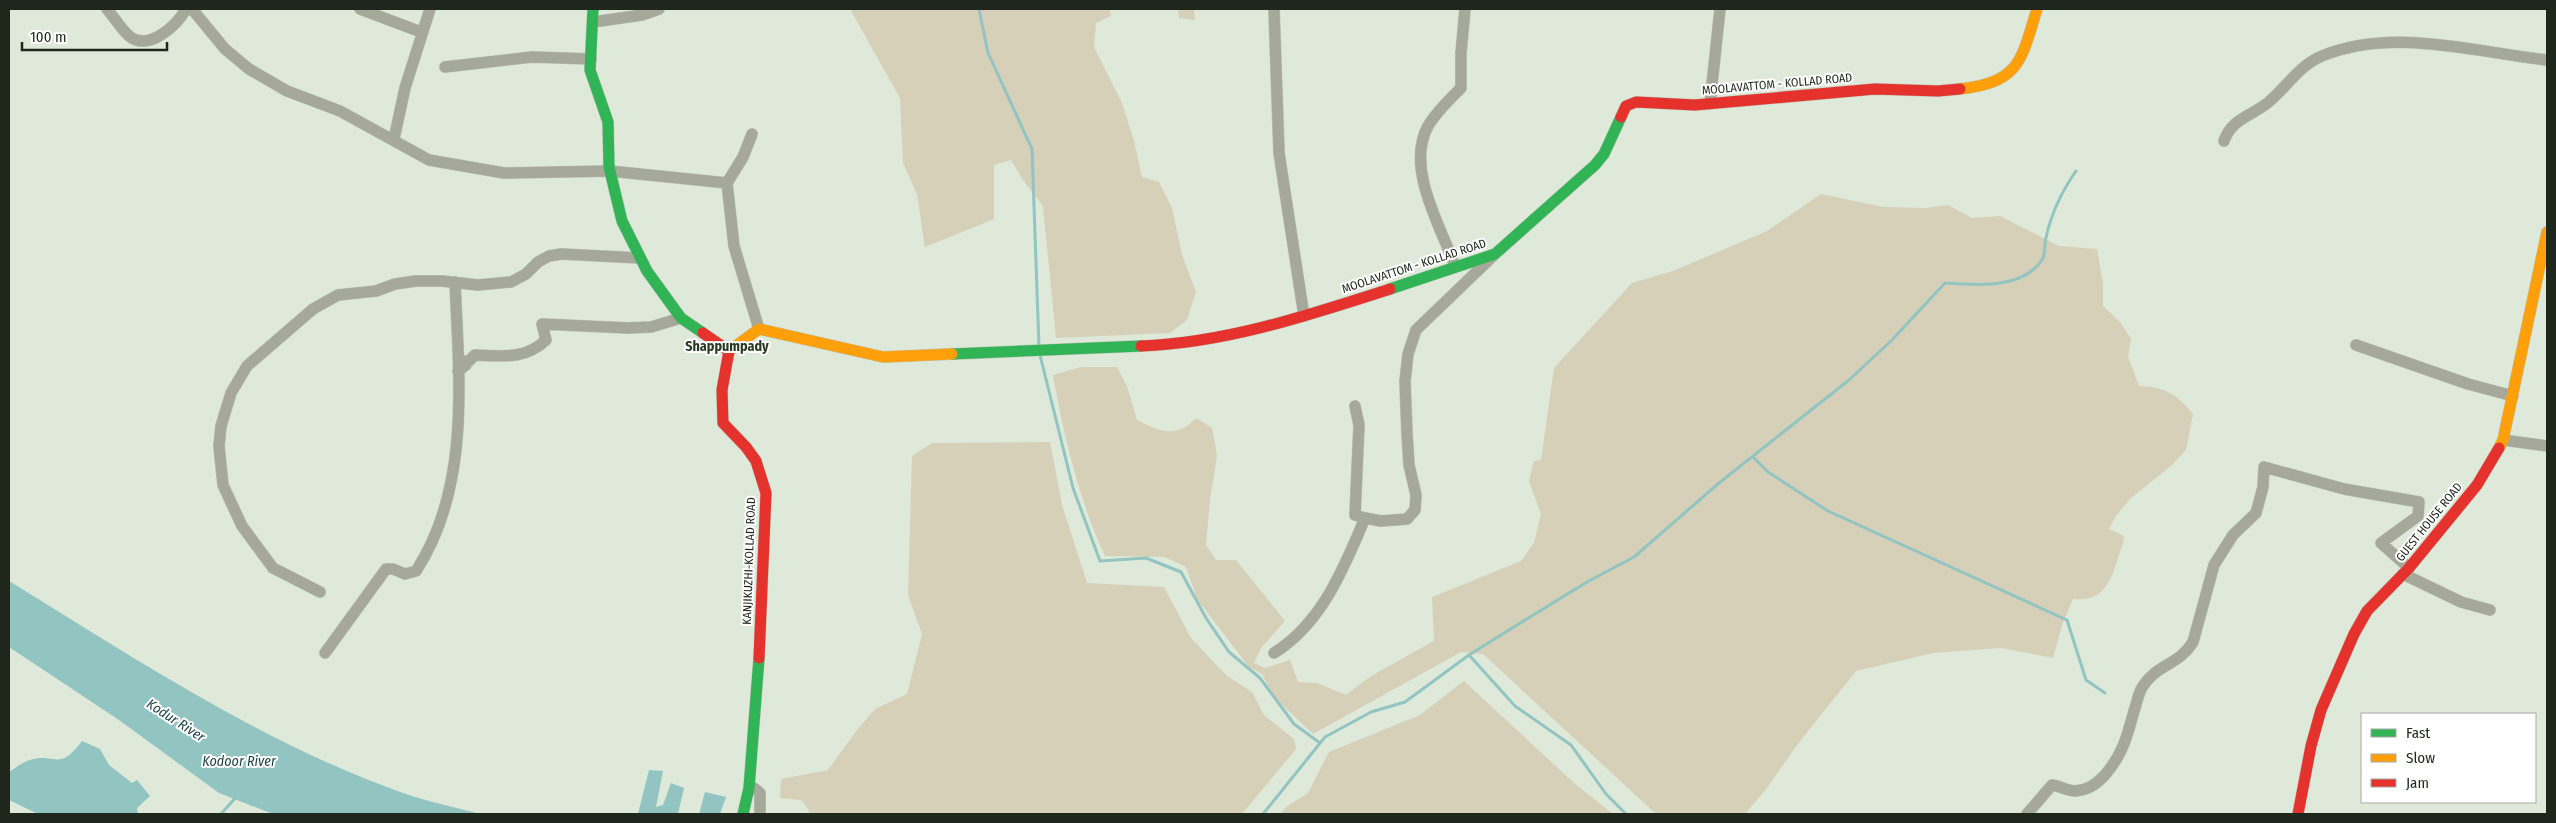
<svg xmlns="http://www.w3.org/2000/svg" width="2556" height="823" font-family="'Fira Sans Condensed',sans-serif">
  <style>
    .green { fill: #d6d0b9 }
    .water { fill: #92c4c2 }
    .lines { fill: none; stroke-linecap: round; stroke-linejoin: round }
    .stream { stroke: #92c4c2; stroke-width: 3 }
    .street-casing { stroke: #bcc4b9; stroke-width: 12 }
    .fast-casing { stroke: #bcc4b9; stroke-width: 12 }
    .slow-casing { stroke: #bcc4b9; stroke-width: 12 }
    .jam-casing { stroke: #bcc4b9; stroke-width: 12 }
    .street { stroke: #a6a99a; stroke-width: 11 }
    .fast { stroke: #30b455; stroke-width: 11 }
    .slow { stroke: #ff9f0a; stroke-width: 11 }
    .jam { stroke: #e5322d; stroke-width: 11 }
    .labels { text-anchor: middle; stroke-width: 4; stroke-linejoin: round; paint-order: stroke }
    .street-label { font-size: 12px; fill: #1f271c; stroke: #fff }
    .neighbourhood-label { font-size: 14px; font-weight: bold; fill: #293a22; stroke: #fff }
    .water-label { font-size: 14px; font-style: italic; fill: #1b3d3f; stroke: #fff }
  </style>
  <rect width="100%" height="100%" fill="#dee9d9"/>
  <!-- green -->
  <path class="green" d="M850 9H1110L1111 16 1096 23 1094 47 1122 103 1134 141 1142 177 1159 182 1172 208 1182 255 1196 292 1187 320 1170 333 1056 338 1043 206 1025 183 1011 160 994 165V219L925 247 917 194 903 163 900 98Z
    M1178 9H1194L1195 20 1179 18Z
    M1821 194 1883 207 1926 208 1948 205 1972 218 2000 216 2059 246 2097 249 2103 284V306L2120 322 2131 339 2128 357 2139 386C2166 387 2176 394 2193 414L2186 450 2172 465 2130 499 2116 516 2109 529 2124 536 2123 544C2112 572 2110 603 2073 599L2062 625 2053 658 2001 648 1933 653 1856 671 1797 745 1767 788 1745 814H1656L1483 654 1461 652 1313 734 1274 697 1262 674 1249 667 1197 599 1186 567 1165 557 1105 556C1079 500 1064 437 1053 375L1081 367H1117L1127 386 1137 420C1160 432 1176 439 1196 418L1212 428 1217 455 1210 500 1206 545 1216 560H1236L1285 621 1261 648 1254 663 1265 668 1290 660 1298 682 1317 683 1346 695 1371 676 1434 641 1432 597 1521 561 1534 543 1541 514 1529 481 1534 461 1541 460 1554 368 1632 283 1673 271 1767 231Z
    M1050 442 1062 505 1087 583 1164 587 1191 638 1227 676 1252 692 1264 715 1294 739 1296 749 1242 814H808L809 810 801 800 780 798 781 779 828 770 857 730 875 709 907 694 922 634 908 595 912 456 932 443Z
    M1464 681 1574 783 1613 814H1280L1286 807 1308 793 1329 752 1420 715Z"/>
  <!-- water -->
  <path class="water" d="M9 581C136 659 262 743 403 793 428 802 455 807 480 814H273L219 793 119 720 9 647Z
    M82 741 100 749 109 765 132 783 137 780 150 796 137 808 138 814H38L9 800V772C16 768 22 762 30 760 56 752 58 773 82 741Z
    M649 770 663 771 656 807 663 805 671 783 684 788 678 814H638Z
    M705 792 726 797 720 814H699Z"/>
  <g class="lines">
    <!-- stream -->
    <path class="stream" d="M979 9 988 53 1032 149 1039 347
      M1040 355 1073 488 1100 561 1146 558 1181 572 1206 618 1229 652 1260 678 1294 724 1320 743
      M1754 458 1768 472 1828 511 2067 620 2086 680 2105 693
      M1469 655 1515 706 1571 745 1606 794 1626 814
      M221 814 237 796
      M1263 814 1325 737 1371 712 1405 702 1469 655 1517 625 1587 582 1634 557 1719 483 1849 380 1892 340 1945 283C1976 285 2022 290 2042 260 2046 255 2044 244 2046 238 2051 214 2062 191 2076 171"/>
    <defs>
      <path id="street" d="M107 9C114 17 121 29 129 36 149 52 177 25 186 9
        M192 9 225 49 249 69 287 91 340 111 429 160 504 173 610 171 727 183
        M360 9 421 32
        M1274 9 1279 153 1304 316
        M593 22 642 15 659 9
        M445 67 532 57 591 59
        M1710 103 1720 9
        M752 134 743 157 727 183 734 246 759 329
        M394 139 405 88 430 9
        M2224 141C2232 117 2254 116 2271 100 2288 85 2300 65 2322 56 2394 27 2474 52 2547 60
        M1455 266C1441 227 1405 168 1428 126 1437 111 1449 100 1461 88V53L1465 9
        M2356 345 2468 384 2513 396
        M458 371 466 365V361H469L475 355C502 356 525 360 546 340L542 324 628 328 651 327 681 318
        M1355 406 1359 425 1355 515 1365 518
        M2503 440 2547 446
        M2403 574 2461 602 2490 610
        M320 592 273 568 242 526 223 485 219 446 221 426 231 393 247 366 313 309 338 295 376 291 395 284 416 281H442L478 285 511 282 526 274 538 262 549 256 561 254 640 258
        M325 653 386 569H393L405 574 416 571C471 487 459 378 455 282
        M1274 653C1322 623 1344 568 1365 518L1381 521 1407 519 1415 510 1416 495 1409 465 1407 434 1405 381 1408 354 1416 330 1493 256
        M749 788H754L760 793V814
        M2027 814 2052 785C2060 786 2067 791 2075 791 2088 790 2095 785 2104 776 2122 756 2127 737 2134 711 2137 703 2138 693 2143 686 2158 663 2178 666 2193 642L2214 565 2233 535 2256 513 2263 487 2264 467 2344 489 2419 502 2418 516 2381 543 2409 568"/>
      <path id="fast" d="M593 9 590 70 608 122 609 167 622 221 647 271 681 318 703 333
        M1390 289 1495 254 1595 165 1604 154 1621 117
        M952 354 1141 346
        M743 814 749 788 759 658"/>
      <path id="slow" d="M1960 89C2020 82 2021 61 2037 9
        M729 351 759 329 883 357 952 354
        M2499 448 2503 440 2547 232"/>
      <path id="jam" d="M1621 117 1626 106 1636 102 1695 105 1875 89 1938 91 1960 89
        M703 333 729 351 722 390 723 423 746 447 756 461 766 493 759 658
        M1141 346C1226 343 1309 315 1390 289
        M2298 814 2311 746 2321 710 2354 634 2367 611 2409 568 2477 485 2499 448"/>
    </defs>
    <!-- street casing -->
    <use href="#street" class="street-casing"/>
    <!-- fast casing -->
    <use href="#fast" class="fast-casing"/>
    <!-- slow casing -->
    <use href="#slow" class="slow-casing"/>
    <!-- jam casing -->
    <use href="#jam" class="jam-casing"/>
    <!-- street -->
    <use href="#street" class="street"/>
    <!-- fast -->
    <use href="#fast" class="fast"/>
    <!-- slow -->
    <use href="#slow" class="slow"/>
    <!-- jam -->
    <use href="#jam" class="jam"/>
  </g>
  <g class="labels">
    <!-- street labels -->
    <g class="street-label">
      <text transform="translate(1777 84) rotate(-5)" y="4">MOOLAVATTOM - KOLLAD ROAD</text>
      <text transform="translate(1414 266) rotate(-18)" y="4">MOOLAVATTOM - KOLLAD ROAD</text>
      <text transform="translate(2429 522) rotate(-51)" y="4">GUEST HOUSE ROAD</text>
      <text transform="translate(749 561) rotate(-88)" y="4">KANJIKUZHI-KOLLAD ROAD</text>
    </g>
    <!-- neighbourhood labels -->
    <g class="neighbourhood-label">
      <text x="727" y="351">Shappumpady</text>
    </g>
    <!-- water labels -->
    <g class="water-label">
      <text transform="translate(176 720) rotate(33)" y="5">Kodur River</text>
      <text x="239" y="766">Kodoor River</text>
    </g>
  </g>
  <!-- border -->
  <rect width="2556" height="823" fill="none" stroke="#1f271c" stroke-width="20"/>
  <!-- legend -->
  <rect x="2361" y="713" width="175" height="90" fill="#ffffff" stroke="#a5a9a4"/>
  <rect x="2371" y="729" width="25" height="8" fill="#30b455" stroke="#a5a9a4"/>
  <text x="2406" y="738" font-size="15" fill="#1f271c">Fast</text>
  <rect x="2371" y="754" width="25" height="8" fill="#ff9f0a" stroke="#a5a9a4"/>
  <text x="2406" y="763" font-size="15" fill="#1f271c">Slow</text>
  <rect x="2371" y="779" width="25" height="8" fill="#e5322d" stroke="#a5a9a4"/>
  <text x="2406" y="788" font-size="15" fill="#1f271c">Jam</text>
  <!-- scale -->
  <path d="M22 42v8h145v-8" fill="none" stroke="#1f271c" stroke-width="2.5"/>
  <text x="30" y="42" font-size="15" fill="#1f271c" stroke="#ffffff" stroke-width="4" paint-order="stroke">100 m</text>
</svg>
